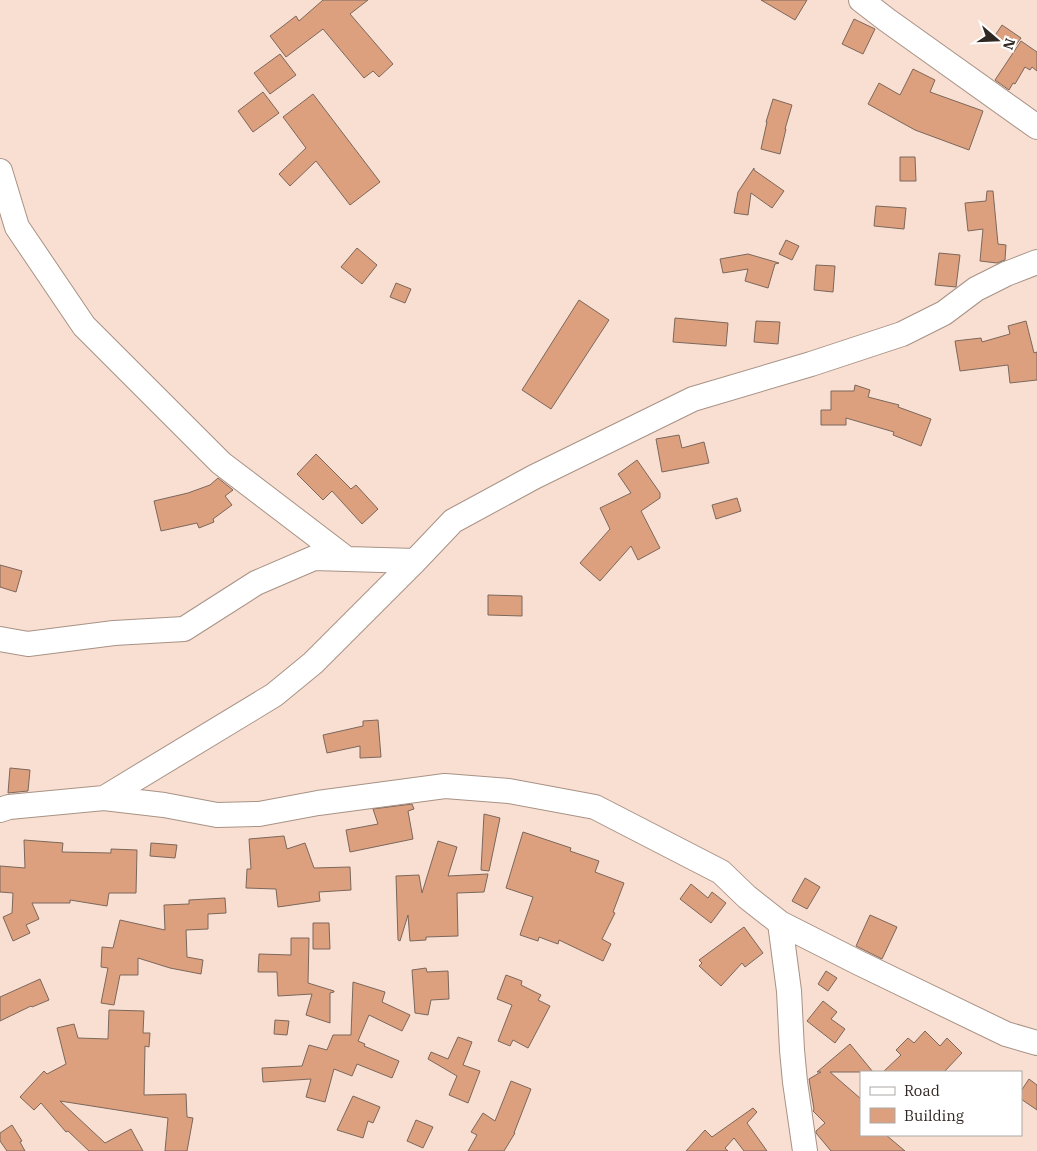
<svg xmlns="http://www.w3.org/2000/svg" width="1037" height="1151" font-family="'IBM Plex Serif',serif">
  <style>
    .building { fill: #dca07e; stroke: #7c675b }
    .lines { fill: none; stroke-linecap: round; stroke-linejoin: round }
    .minor-casing { stroke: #a89285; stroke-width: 26 }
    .minor { stroke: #fff; stroke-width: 24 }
  </style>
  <rect width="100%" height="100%" fill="#f8dfd2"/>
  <!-- building -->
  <path class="building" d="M323 0H368L350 14 393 64 379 77 373 71 364 78 323 29 286 57 270 36 296 16 299 21Z
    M761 0H807L795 20Z
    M854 19 875 29 863 54 842 44Z
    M1002 25 1021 38 1012 50 994 37Z
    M1021 41 1037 52V71L1032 67 1030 70 1025 67 1015 84 1013 83 1009 90 995 80Z
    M280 54 296 75 270 94 254 73Z
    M913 69 935 80 930 92 983 111 969 150 915 130 868 104 879 83 900 95Z
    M263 92 279 113 253 132 238 111Z
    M313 94 380 182 350 205 316 161 290 186 279 174 306 148 283 117Z
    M773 99 792 105 785 129H786L780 154 761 149 767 122H766Z
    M900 157H915L916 181H900Z
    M754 168V170L784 191 772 208 751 193 748 215 734 213 738 192Z
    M987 191H993L998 244 1006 245 1005 260 997 263 980 261 983 229 968 231 965 203 986 201Z
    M876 206 906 208 904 229 874 226Z
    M786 240 799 246 792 260 779 254Z
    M357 248 377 265 362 284 341 267Z
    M939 253 960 255 956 287 935 285Z
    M748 254 779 263 775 264 768 288 745 281 748 269 723 273 720 259Z
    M816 265 835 266 833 292 814 290Z
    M396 283 411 289 405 303 390 297Z
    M579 300 609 320 551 409 522 390Z
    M675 318 728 323 726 346 673 342Z
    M756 321 780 322 778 344 754 342Z
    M1026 321 1034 353 1037 352V380L1010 383 1008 365 960 371 955 341 981 338 982 342 1010 334 1008 326Z
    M855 385 870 390 868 397 899 405 898 407 931 419 921 446 893 435 894 432 846 418V425H821V410H831V391H854Z
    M679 435 682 448 704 442 709 463 662 472 656 439Z
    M316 454 351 489 356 485 378 509 362 524 332 491 323 500 297 474Z
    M637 460 660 493V498L641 511 660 548 638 560 631 546 600 581 580 563 610 529 600 508 631 493 618 474Z
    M218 478 233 490 225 496 232 505 213 519 214 522 199 528 197 523 161 531 154 501 188 493 210 485Z
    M737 498 741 511 716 519 712 505Z
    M0 565 22 571 16 592 0 587Z
    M488 595 522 596V616L488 615Z
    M378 720 381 757 360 758V746L327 753 323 735 363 726V721Z
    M10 768 30 770 28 791 8 793Z
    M412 804 414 809 408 811 413 839 350 852 346 830 378 824 373 809Z
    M484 814 500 818 489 871 481 870Z
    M523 832 571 848 570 851 599 861 595 872 624 883 613 912 615 913 602 939 611 944 603 961 559 940 558 944 539 937 538 941 520 935 533 897 506 888Z
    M284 836 287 849 305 843 314 868 350 867 351 890 319 892 320 901 278 907 276 889 246 888 247 869H251L249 839Z
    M24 840 63 843 62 852 111 853V849L137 850 136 893H109L107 906 70 900V903H32L39 919 26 925 30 933 13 941 3 917 12 913 13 893 0 892V866L25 868Z
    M438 841 457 847 448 876 488 874 484 892 457 893 458 936 426 937V940L410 941 408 915 400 941 398 940 396 876 419 875 422 893Z
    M151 843 177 845 175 858 150 856Z
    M805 878 820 887 807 909 792 901Z
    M691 884 708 898 712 892 726 903 711 923 680 899Z
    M225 898 226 913 208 914V929L186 930 187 957 203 960 201 974 170 968 138 958V975H120L114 1005 101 1003 108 968 101 967 102 947 113 948 120 920 165 930 164 905 189 904V900Z
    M870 915 897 927 882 959 856 946Z
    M313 923H329L330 949H313Z
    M744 927 763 953 745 967 742 963 721 986 699 966 702 963 699 960Z
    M291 938H309L308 983 334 991V992L330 993V1023L306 1015 312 994 278 996 277 972H258L259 954 291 955Z
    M426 968 427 972 448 971 449 999 431 1000 428 1015 415 1013 412 970Z
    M826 971 837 978 828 991 818 984Z
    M506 975 522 981 521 985 541 995 538 1000 550 1006 528 1048 513 1040 510 1046 498 1041 512 1005 497 999Z
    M40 979 49 1000 32 1007 31 1006 0 1021V997Z
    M353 982 385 992 382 1002 410 1015 402 1031 369 1015 358 1041 365 1044 364 1046 399 1061 392 1078 357 1064 352 1076 334 1069 325 1102 306 1097 311 1079 263 1082 262 1068 302 1066 309 1045 327 1050 333 1035H351Z
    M823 1001 837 1012 831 1019 845 1029 835 1043 807 1021Z
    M109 1010 144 1011 143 1033H150L149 1047 145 1046 144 1095 186 1094 187 1117 193 1118 187 1151H165L168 1118 60 1101 105 1143 131 1129 143 1151H89L68 1131 66 1132 41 1103 34 1110 20 1097 44 1071 47 1074 66 1064 57 1028 74 1024 78 1038 108 1039Z
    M275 1020 289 1021 287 1035 274 1034Z
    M925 1031 940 1046 947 1038 962 1053 944 1072H883L901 1055 896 1050 908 1038 914 1043Z
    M458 1037 472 1042 463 1065 480 1071 468 1103 449 1095 457 1076 428 1059 431 1052 448 1059Z
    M850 1044 873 1072H830L861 1099V1135H886L905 1151H831L816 1133V1131L825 1123 813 1111 814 1109 809 1079 821 1072H817Z
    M1029 1079 1037 1085V1110L1021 1099V1091Z
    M511 1081 531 1089 514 1133H515L504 1151H468L477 1135 471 1132 483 1113 495 1121Z
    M353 1096 380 1107 373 1123 368 1121 363 1138 337 1130Z
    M753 1108 757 1112 747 1123 767 1151H744L734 1138 725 1148 728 1151H686L705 1130 712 1137Z
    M416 1120 433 1127 423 1148 407 1141Z
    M12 1125 22 1141 20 1142 25 1151H7L0 1141V1133Z"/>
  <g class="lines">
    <defs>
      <path id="minor" d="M861 0 887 20 1037 127
        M0 171 17 227 84 326 221 463 347 559
        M0 639 28 644 114 633 184 629 256 583 314 558 415 561
        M104 798 274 695 313 663 415 561 453 521 534 477 693 399 811 364 902 334 944 313 976 289 1006 274 1037 262
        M0 810 9 807 104 798 164 805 217 815 259 814 318 803 445 786 509 791 595 807 721 872 747 897 780 923 859 963 1006 1034 1037 1043
        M780 923 789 991 792 1050 795 1082 805 1151"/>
    </defs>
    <!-- minor casing -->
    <use href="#minor" class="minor-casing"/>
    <!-- minor -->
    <use href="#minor" class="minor"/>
  </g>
  <!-- legend -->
  <rect x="860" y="1071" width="162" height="65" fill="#ffffff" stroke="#aca9a7"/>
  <rect x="870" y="1087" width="25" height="8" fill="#ffffff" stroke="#aca9a7"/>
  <text x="904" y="1096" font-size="15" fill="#302722">Road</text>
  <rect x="870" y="1108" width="25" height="15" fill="#dca07e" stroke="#aca9a7"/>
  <text x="904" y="1121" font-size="15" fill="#302722">Building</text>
  <!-- north arrow -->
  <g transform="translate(997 40) rotate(109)" stroke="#ffffff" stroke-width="4" paint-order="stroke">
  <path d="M0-4L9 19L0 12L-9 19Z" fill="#302722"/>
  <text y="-8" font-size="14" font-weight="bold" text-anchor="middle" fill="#302722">N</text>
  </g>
</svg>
